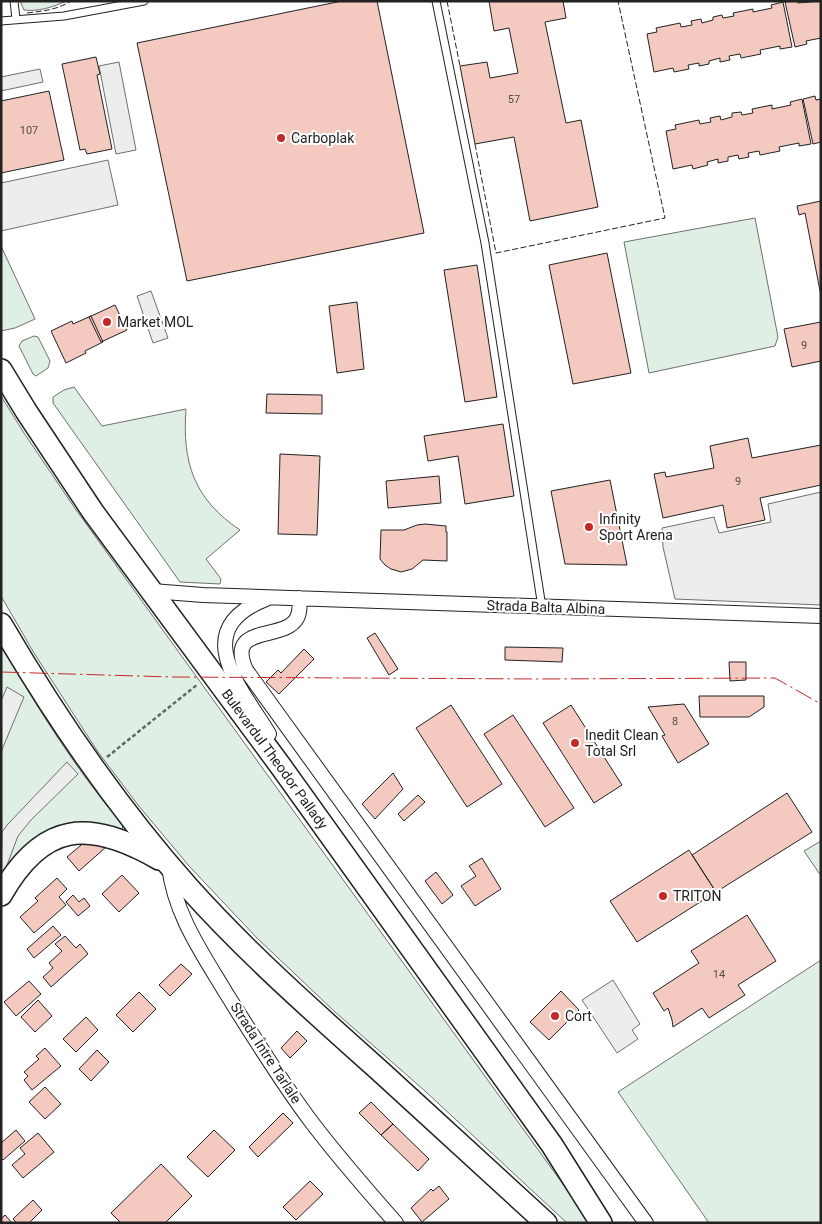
<svg xmlns="http://www.w3.org/2000/svg" width="822" height="1224" font-family="Roboto,sans-serif">
  <style>
    .green { fill: #e0efe3; stroke: #6f6f6f }
    .parking { fill: #ededed; stroke: #6f6f6f }
    .building { fill: #f3c9c0; stroke: #222 }
    .lines { fill: none; stroke-linecap: round; stroke-linejoin: round }
    .lane-casing { stroke: #222; stroke-width: 9 }
    .street-casing { stroke: #222; stroke-width: 16 }
    .primary-casing { stroke: #222; stroke-width: 24 }
    .path { stroke: #646464; stroke-width: 2.5; stroke-dasharray: 4 2.5; stroke-linecap: butt }
    .lane { stroke: #fff; stroke-width: 7 }
    .street { stroke: #fff; stroke-width: 14 }
    .primary { stroke: #fff; stroke-width: 21 }
    .fence { stroke: #222; stroke-width: 1; stroke-dasharray: 6 2.5; stroke-linecap: butt }
    .power { stroke: #c62828; stroke-width: 1; stroke-dasharray: 18 4 2.5 4; stroke-linecap: butt }
    .poi-dot { fill: #c62828; stroke: #fff; stroke-width: 2 }
    .labels { text-anchor: middle; stroke-width: 4; stroke-linejoin: round; paint-order: stroke }
    .number-label { font-size: 11px; fill: #564c4a }
    .poi-label { font-size: 14px; fill: #222; stroke: #fff; text-anchor: start }
    .street-label { font-size: 14px; fill: #222; stroke: #fff }
  </style>
  <rect width="100%" height="100%" fill="#fff"/>
  <!-- green -->
  <path class="green" d="M20 1H66C54 7 37 12 24 10Z
    M755 218 778 337 775 346 649 373 624 242Z
    M1 246 35 319 15 328 1 331Z
    M34 336 38 337 50 361 48 368 36 376 33 374 19 346 22 341Z
    M74 387 102 426 186 409C182 463 194 499 240 530L206 559 221 579 220 584 180 582 53 403V397L64 390Z
    M1 396 24 433 74 507 591 1223H567L425 1091 334 1011 257 938 189 866 138 805 98 752 34 653 1 596Z
    M1 644C37 708 76 770 123 825L122 830 117 831 79 825 1 883Z
    M821 841V876L804 851Z
    M821 960V1223H709L618 1092Z"/>
  <!-- parking -->
  <path class="parking" d="M119 62 136 150 116 154 99 66Z
    M40 69 43 82 1 91V77Z
    M108 160 118 205 1 231V183Z
    M151 291 168 338 153 343 137 296Z
    M821 492V605L675 599 663 547 662 528 714 517 719 533 771 522 768 504Z
    M7 687 24 697 1 752V701Z
    M67 762 78 774 31 820 18 836 1 881 2 832 8 824Z
    M613 980 640 1024 632 1030 638 1039 617 1053 582 1000Z"/>
  <!-- building -->
  <path class="building" d="M342 1H377L424 233 187 281 137 43Z
    M489 1H563L566 18 545 22 566 123 581 120 598 207 530 221 514 137 475 144 460 66 487 62 490 78 518 73 509 28 494 31Z
    M797 1 798 3 821 1V38L806 41 807 44 795 47 785 2Z
    M783 2 792 47 780 49V46L760 50 761 54 741 58 740 54 729 56 730 60 720 62V58L709 61V64L699 66V63L688 65 689 69 674 72 673 68 654 72 647 34 657 32 656 28 680 23 681 27 692 25 691 21 701 19 702 23 713 20V17L722 15 723 18 734 16 733 13 753 9V12L772 8 771 5Z
    M96 57 100 74 97 75 112 149 87 154 85 149 80 150 62 64Z
    M49 91 64 160 1 173V101Z
    M815 96 816 100 821 99V142L813 144 803 99Z
    M802 99 811 144 799 146V143L779 147 780 151 760 155 759 151 748 153 749 157 739 159 738 155 728 157V161L718 163V159L707 162 708 165 693 169 692 165 673 169 666 131 676 129 675 125 699 120 700 124 711 122 710 118 720 116 721 120 732 117V113L741 112 742 115 753 113 752 109 772 105V109L791 105 790 102Z
    M821 201V296L805 213 799 215 797 206Z
    M607 253 631 373 573 384 549 265Z
    M477 265 497 397 465 402 444 270Z
    M357 302 364 369 337 373 329 306Z
    M115 305 127 330 101 342 89 317Z
    M91 316 103 342 85 351 86 353 66 363 51 331 72 321 73 324Z
    M821 322V361L792 367 784 329Z
    M267 394 322 395V414L266 413Z
    M503 424 514 496 465 504 458 456 428 461 424 436Z
    M748 438 752 458 821 445V485L760 498 765 520 727 528 723 505 663 518 654 474 665 472 666 477 714 468 710 446Z
    M280 454 320 456 317 535 278 534Z
    M439 476 441 503 388 508 386 481Z
    M610 480 627 565 565 564 551 491Z
    M425 524 446 526V532H447V561L423 560 412 569 401 572 391 569 385 565 380 559 381 530H404L417 525Z
    M375 633 398 669 389 675 367 638Z
    M505 647 563 648 562 662 505 660Z
    M304 649 314 659 279 694 266 682 278 670 281 673Z
    M729 662H746V680L730 681Z
    M699 696H764V707L749 717H700Z
    M684 704 709 744 678 763 662 736 665 735 648 707Z
    M451 705 502 784 467 807 416 728Z
    M571 705 622 785 594 803 543 723Z
    M513 715 574 808 545 827 484 734Z
    M393 773 403 789 375 819 362 804Z
    M787 793 812 832 716 892 692 855Z
    M418 795 425 802 404 821 398 814Z
    M87 840 106 847 79 871 67 857Z
    M689 850 716 892 637 942 610 901Z
    M482 858 501 889 475 906 461 886 476 876 469 866Z
    M436 872 453 895 442 904 425 881Z
    M122 875 139 893 119 912 102 894Z
    M57 878 67 889 59 897 66 905 34 933 20 917 38 901 35 898Z
    M73 895 79 902 84 898 90 906 78 916 66 902Z
    M747 915 776 961 738 985 745 995 709 1018 702 1008 673 1027 672 1020 668 1008 664 1011 653 993 699 963 691 951Z
    M53 926 61 935 34 958 27 949Z
    M65 936 76 948 80 944 88 954 51 987 43 977 53 968 49 963 62 951 55 944Z
    M181 964 192 974 170 996 159 985Z
    M29 981 41 994 16 1016 4 1002Z
    M561 991 579 1010 549 1040 530 1022Z
    M139 992 156 1009 133 1032 116 1015Z
    M38 1000 52 1016 35 1032 21 1017Z
    M86 1017 98 1030 76 1052 63 1039Z
    M297 1031 307 1041 290 1058 281 1048Z
    M45 1048 61 1066 32 1090 24 1080 28 1076 24 1072 39 1059 36 1056Z
    M97 1050 109 1062 91 1081 79 1069Z
    M45 1087 61 1104 45 1119 29 1102Z
    M371 1102 393 1124 381 1135 359 1113Z
    M283 1113 293 1123 258 1157 249 1147Z
    M393 1124 429 1159 418 1171 381 1135Z
    M16 1130 25 1141 3 1160 1 1158V1143Z
    M214 1130 235 1150 208 1177 187 1157Z
    M38 1133 54 1152 23 1178 12 1165 25 1154 20 1148Z
    M161 1164 192 1196 165 1223H121L111 1213Z
    M310 1181 323 1194 296 1220 283 1207Z
    M439 1186 449 1199 422 1222 411 1208 431 1189 433 1191Z
    M33 1200 42 1210 29 1223H17L13 1219Z
    M5 1215 12 1223H1V1219Z"/>
  <g class="lines">
    <defs>
      <path id="lane" d="M14 1 16 19
        M436 1 485 243 542 607
        M1 21 64 16 144 1"/>
      <path id="street" d="M152 591 203 595 821 616
        M299 598C300 605 300 612 297 618 284 642 225 623 246 670L646 1223
        M266 599C187 630 242 689 269 734
        M169 866C174 913 202 953 226 993 253 1036 280 1080 310 1120 337 1156 366 1189 396 1223"/>
      <g id="primary">
        <path id="s1" d="M1 370 26 411 93 512 282 768 552 1145 601 1223"/>
        <path d="M1 624C56 718 116 806 188 887 247 953 314 1012 380 1071 435 1121 490 1172 546 1223"/>
        <path d="M1 895C43 821 89 819 159 859"/>
      </g>
    </defs>
    <!-- lane casing -->
    <use href="#lane" class="lane-casing"/>
    <!-- street casing -->
    <use href="#street" class="street-casing"/>
    <!-- primary casing -->
    <use href="#primary" class="primary-casing"/>
    <!-- path -->
    <path class="path" d="M107 757 198 684"/>
    <!-- lane -->
    <use href="#lane" class="lane"/>
    <!-- street -->
    <use href="#street" class="street"/>
    <!-- primary -->
    <use href="#primary" class="primary"/>
    <!-- fence -->
    <path class="fence" d="M447 1 460 66
      M27 13C43 11 57 10 71 1
      M475 144 496 253 665 218 618 1"/>
    <!-- power -->
    <path class="power" d="M1 672 172 677 538 679 775 678 821 704"/>
  </g>
  <!-- markers -->
  <g class="poi-dot">
    <circle cx="281" cy="138" r="5"/>
    <circle cx="107" cy="322" r="5"/>
    <circle cx="589" cy="527" r="5"/>
    <circle cx="575" cy="743" r="5"/>
    <circle cx="663" cy="896" r="5"/>
    <circle cx="555" cy="1016" r="5"/>
  </g>
  <g class="labels">
    <!-- number labels -->
    <g class="number-label">
      <text x="514" y="103">57</text>
      <text x="29" y="134">107</text>
      <text x="804" y="349">9</text>
      <text x="738" y="485">9</text>
      <text x="675" y="725">8</text>
      <text x="719" y="978">14</text>
    </g>
    <!-- poi labels -->
    <g class="poi-label">
      <text x="291" y="143">Carboplak</text>
      <text x="117" y="327">Market MOL</text>
      <text x="599" y="524">Infinity<tspan x="599" dy="16">Sport Arena</tspan></text>
      <text x="585" y="740">Inedit Clean<tspan x="585" dy="16">Total Srl</tspan></text>
      <text x="673" y="901">TRITON</text>
      <text x="565" y="1021">Cort</text>
    </g>
    <!-- street labels -->
    <g class="street-label">
      <text transform="translate(546 607) rotate(2)" y="5">Strada Balta Albina</text>
      <text dy="5" stroke="none"><textPath href="#s1" startOffset="476">Bulevardul Theodor Pallady</textPath></text>
      <text transform="translate(266 1053) rotate(57)" y="5">Strada Între Tarlale</text>
    </g>
  </g>
  <!-- border -->
  <rect width="822" height="1224" fill="none" stroke="#222222" stroke-width="5"/>
</svg>
